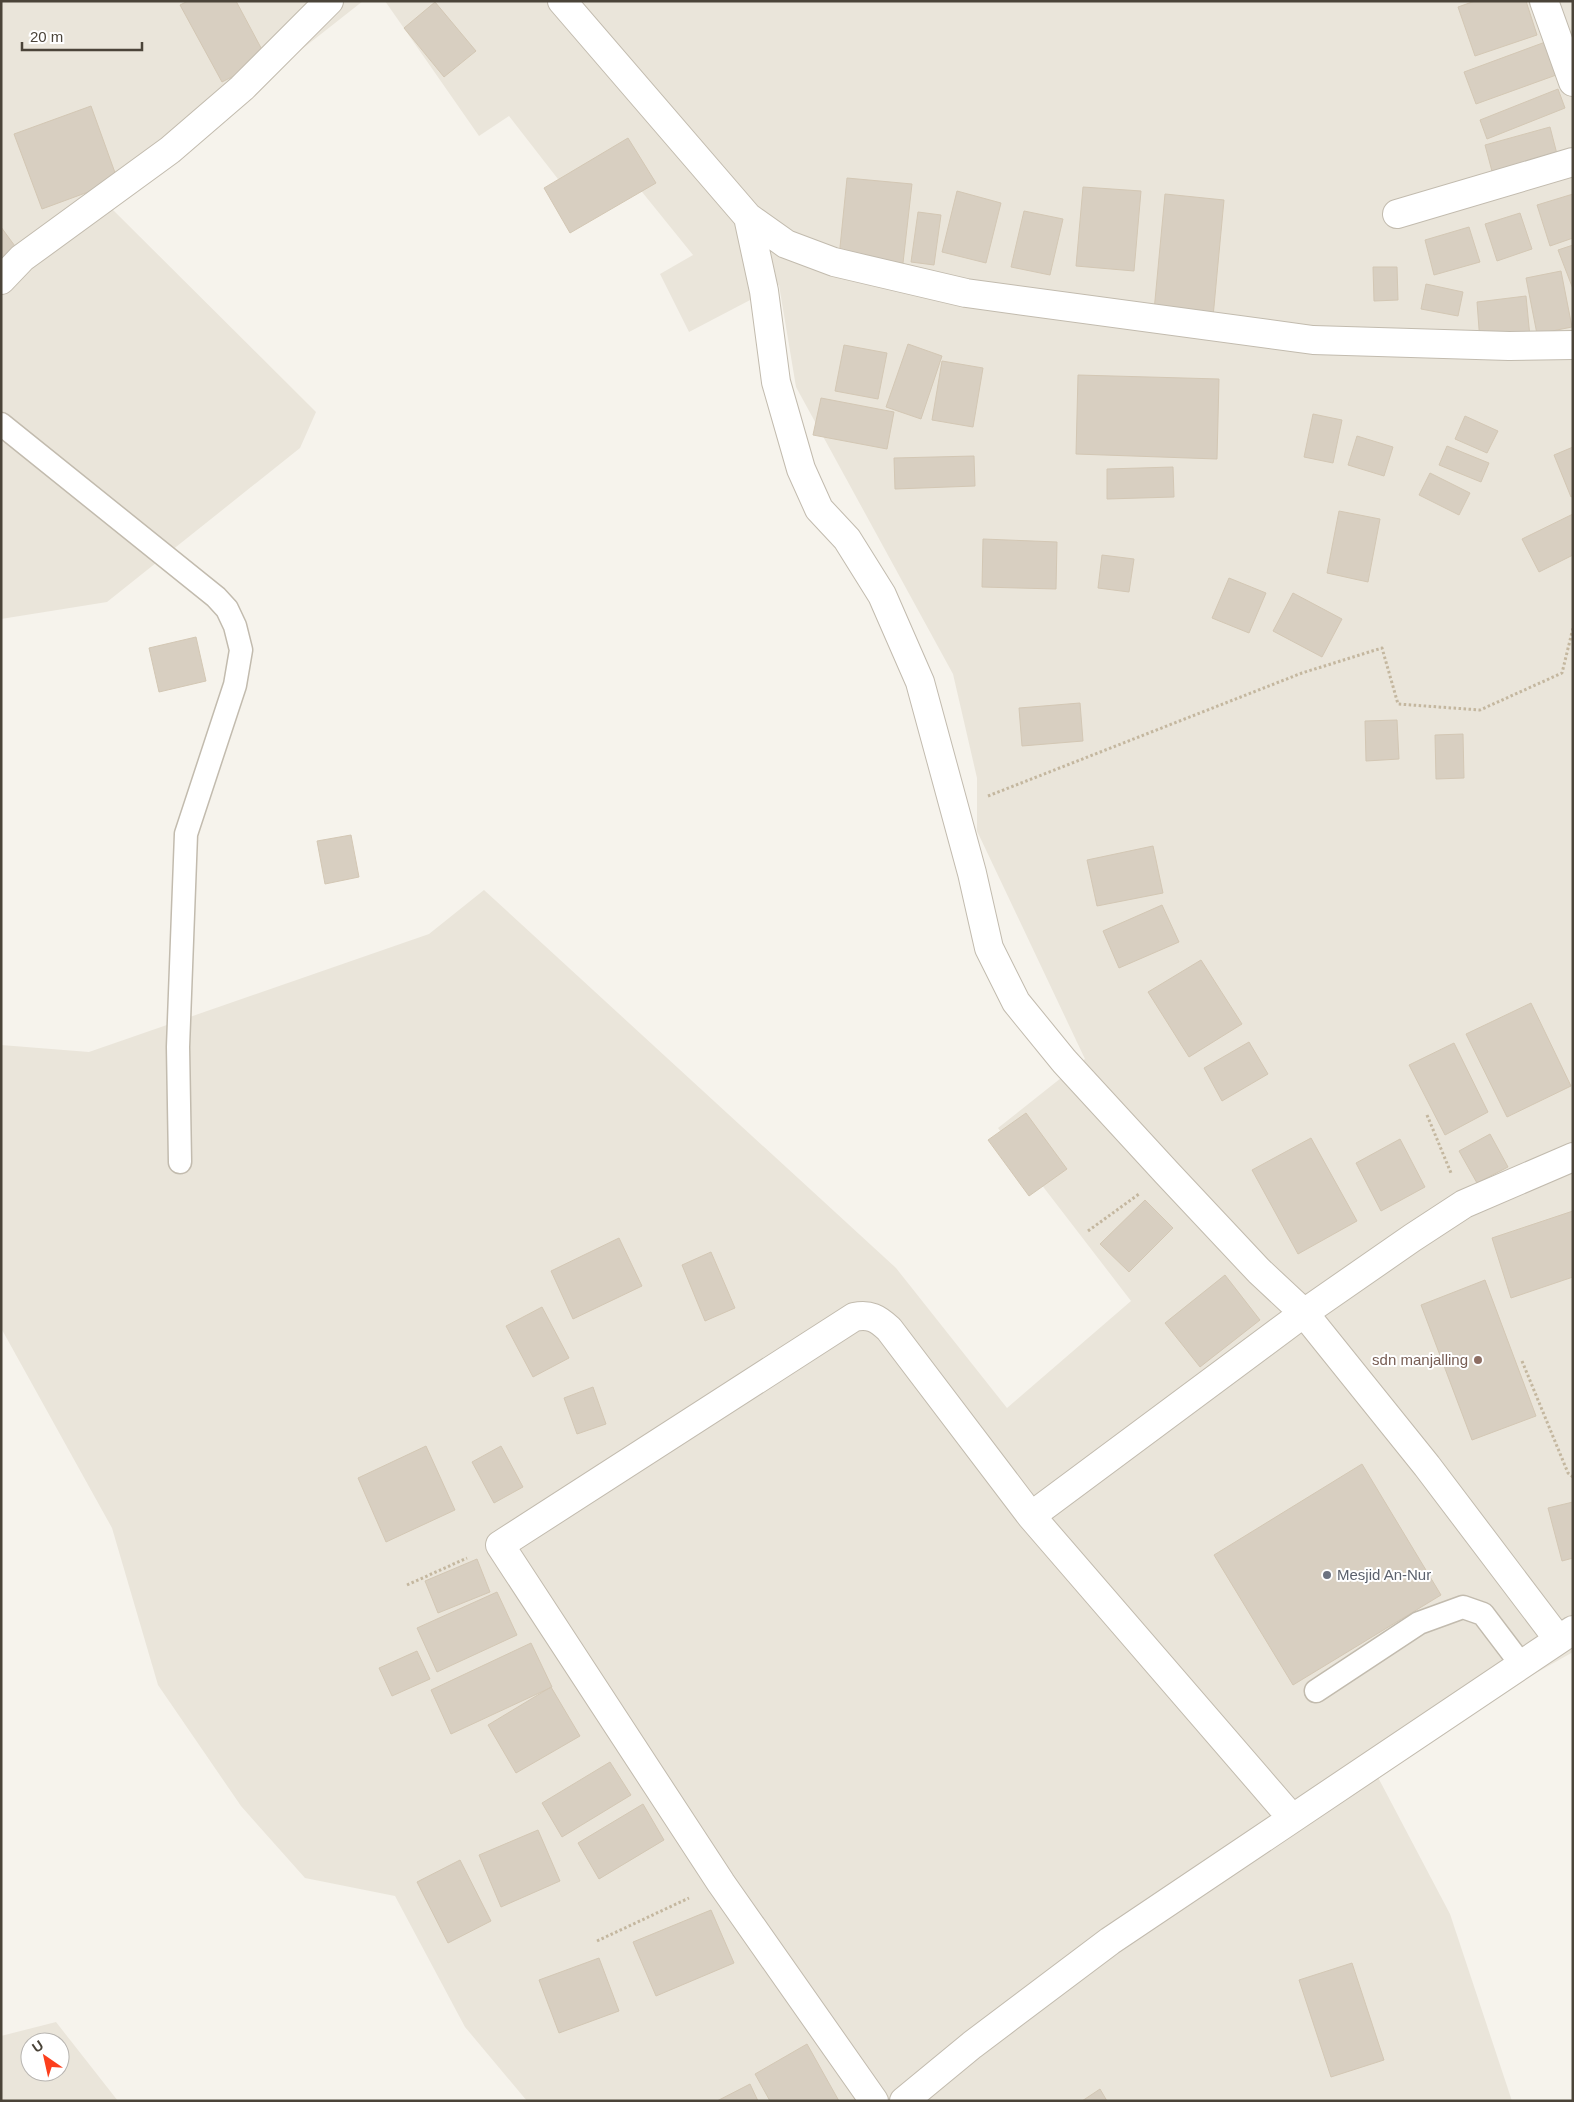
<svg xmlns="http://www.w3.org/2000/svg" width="1574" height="2102" font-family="Arial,sans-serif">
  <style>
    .residential { fill: #eae5da; fill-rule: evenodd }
    .building { fill: #d8cfc1; stroke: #d3c7b4 }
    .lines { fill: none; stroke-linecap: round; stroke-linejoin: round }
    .lane-casing { stroke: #c2bbae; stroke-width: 25 }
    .street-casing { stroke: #c2bbae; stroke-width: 30 }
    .path { stroke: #c4b79f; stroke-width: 3; stroke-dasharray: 2.5 2.5; stroke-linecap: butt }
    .lane { stroke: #fff; stroke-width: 22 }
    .street { stroke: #fff; stroke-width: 28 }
    .education-dot { fill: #8d6e63; stroke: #fff; stroke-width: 2 }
    .worship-dot { fill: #6b7280; stroke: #fff; stroke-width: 2 }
    .labels { text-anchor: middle; stroke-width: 4; stroke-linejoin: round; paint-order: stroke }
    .education-label { font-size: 15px; fill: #785e54; stroke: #fff; text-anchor: end }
    .worship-label { font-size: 15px; fill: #5b616d; stroke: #fff; text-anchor: start }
  </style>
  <rect width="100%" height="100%" fill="#f6f3ec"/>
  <!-- residential -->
  <path class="residential" d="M1 1H363L106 203 316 412 300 448 107 602 1 619Z
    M385 1H1573V1652L1372 1766 1450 1914 1512 2101H527L465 2027 395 1896 305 1878 241 1806 158 1685 112 1528 1 1328V1045L89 1052 429 934 484 890 896 1268 1007 1408 1131 1301 998 1128 1085 1059 977 831V778L953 674 796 387 779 285 689 332 660 274 693 255 634 182 575 201 509 116 479 136Z
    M56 2022 118 2101H1V2036ZM30 2042H60V2072H30Z"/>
  <!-- building -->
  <path class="building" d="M188 1H236L267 59 222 82 180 5Z
    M1475 1H1526L1537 35 1475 56 1458 7Z
    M435 2 476 51 444 77 404 28Z
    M1548 41 1559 74 1476 104 1464 72Z
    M1558 89 1565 108 1487 139 1480 120Z
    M91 106 118 181 42 209 14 134Z
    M1550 127 1558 158 1493 175 1485 145Z
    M628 138 656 183 570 233 544 188Z
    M847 178 912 184 903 263 839 257Z
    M1083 187 1141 191 1134 271 1076 266Z
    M957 191 1001 203 986 263 942 252Z
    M1165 194 1224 200 1213 317 1154 311Z
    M1573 194V238L1550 246 1537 205Z
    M1024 211 1063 219 1050 275 1011 267Z
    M918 212 941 215 934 265 911 262Z
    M1520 213 1532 249 1497 261 1485 224Z
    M1 227 20 253 1 266Z
    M1469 227 1480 262 1434 275 1425 240Z
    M1573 245V289L1558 250Z
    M1373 267H1397L1398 300 1374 301Z
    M1561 271 1572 327 1537 334 1526 278Z
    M1426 284 1463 292 1458 316 1421 309Z
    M1526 296 1530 337 1480 342 1477 302Z
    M908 344 942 356 921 419 886 407Z
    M844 345 887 353 878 399 835 391Z
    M942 361 983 368 973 427 932 420Z
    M1078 375 1219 379 1217 459 1076 454Z
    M821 398 894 412 887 449 813 435Z
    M1313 414 1342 420 1333 463 1304 457Z
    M1465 416 1498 431 1487 453 1455 439Z
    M1357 436 1393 447 1384 476 1348 465Z
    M1447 446 1489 463 1481 482 1439 465Z
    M1573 447V496L1571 497 1554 455Z
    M974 456 975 486 895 489 894 458Z
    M1173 467 1174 497 1107 499V469Z
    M1430 473 1470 493 1459 515 1419 495Z
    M1339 511 1380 519 1368 582 1327 573Z
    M1573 514V555L1539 572 1522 539Z
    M983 539 1057 542 1056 589 982 587Z
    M1102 555 1134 559 1129 592 1098 588Z
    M1229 578 1266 593 1249 633 1212 618Z
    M1293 593 1342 619 1322 657 1273 631Z
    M196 637 206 681 159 692 149 648Z
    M1080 703 1083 741 1022 746 1019 708Z
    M1397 720 1399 759 1366 761 1365 721Z
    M1463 734 1464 778 1436 779 1435 735Z
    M351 835 359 877 325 884 317 841Z
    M1153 846 1163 893 1097 906 1087 860Z
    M1162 905 1179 942 1119 968 1103 931Z
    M1201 960 1242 1024 1189 1057 1148 992Z
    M1531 1003 1571 1086 1507 1117 1466 1034Z
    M1249 1042 1268 1074 1222 1101 1204 1068Z
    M1454 1043 1488 1112 1445 1135 1409 1065Z
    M1026 1113 1067 1169 1029 1196 988 1140Z
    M1490 1134 1508 1167 1477 1183 1459 1151Z
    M1311 1138 1357 1221 1298 1254 1252 1170Z
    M1400 1139 1425 1187 1381 1211 1356 1163Z
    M1145 1200 1173 1228 1129 1272 1100 1244Z
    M1573 1211V1277L1511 1298 1492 1238Z
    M619 1238 642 1286 573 1319 551 1271Z
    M711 1252 735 1308 705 1321 682 1265Z
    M1225 1275 1260 1320 1200 1367 1165 1323Z
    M1485 1280 1536 1416 1472 1440 1421 1305Z
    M542 1307 569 1358 533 1377 506 1326Z
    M593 1387 606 1424 577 1434 564 1398Z
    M426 1446 455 1510 386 1542 358 1478Z
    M501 1446 523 1487 494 1503 472 1462Z
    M1362 1464 1441 1595 1293 1685 1214 1555Z
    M1573 1502V1558L1562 1561 1548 1508Z
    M477 1559 490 1592 438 1613 425 1581Z
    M497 1592 517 1635 437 1672 417 1628Z
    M531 1643 552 1687 451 1734 431 1690Z
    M417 1651 430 1679 392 1696 379 1668Z
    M551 1687 580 1736 516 1773 488 1725Z
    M610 1762 631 1795 562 1837 542 1803Z
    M643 1804 664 1840 599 1879 578 1843Z
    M538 1830 560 1881 501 1907 479 1855Z
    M460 1860 491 1921 448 1943 417 1882Z
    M711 1910 734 1963 656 1996 633 1942Z
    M599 1958 619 2011 559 2033 539 1980Z
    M1352 1963 1384 2060 1331 2077 1299 1980Z
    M807 2044 839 2101H770L755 2074Z
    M750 2084 758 2101H717Z
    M1100 2089 1107 2101H1082Z"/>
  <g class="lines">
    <defs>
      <path id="lane" d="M1 424 216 597 227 609 235 626 241 650 235 685 186 834 178 1047 180 1162
        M1316 1691 1419 1623 1463 1607 1483 1614 1521 1664"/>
      <path id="street" d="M562 1 748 217 786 244 834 262 966 293 1313 340 1509 346 1573 345
        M1544 1 1573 82
        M1397 214 1573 162
        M748 217 764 291 776 382 801 469 819 509 847 539 882 595 920 682 972 873 989 948 1016 1002 1064 1061 1167 1173 1259 1271 1304 1313 1427 1466 1558 1639
        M1 280 22 258 170 150 242 88 329 1
        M1031 1516 1304 1313 1412 1238 1464 1204 1573 1157
        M874 2101 721 1883 500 1545 854 1317C870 1314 877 1318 889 1329L1031 1516 1291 1817
        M904 2101 972 2045 1110 1941 1573 1630"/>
    </defs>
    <!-- lane casing -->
    <use href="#lane" class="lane-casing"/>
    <!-- street casing -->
    <use href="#street" class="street-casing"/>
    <!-- path -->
    <path class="path" d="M988 796 1302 673 1382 648 1398 704 1480 710 1562 673 1573 628
      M1427 1115 1451 1173
      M1088 1231 1139 1194
      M1522 1361 1568 1473 1573 1477
      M407 1585 467 1558
      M597 1941 689 1898"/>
    <!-- lane -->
    <use href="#lane" class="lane"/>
    <!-- street -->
    <use href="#street" class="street"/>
  </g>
  <!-- markers -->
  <circle class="education-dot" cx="1478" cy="1360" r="5"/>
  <circle class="worship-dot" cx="1327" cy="1575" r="5"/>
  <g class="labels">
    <!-- education labels -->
    <g class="education-label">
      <text x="1468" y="1365">sdn manjalling</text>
    </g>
    <!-- worship labels -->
    <g class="worship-label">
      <text x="1337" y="1580">Mesjid An-Nur</text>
    </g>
  </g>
  <!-- border -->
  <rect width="1574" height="2102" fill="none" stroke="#4b4439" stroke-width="5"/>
  <!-- north arrow -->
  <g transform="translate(45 2057) rotate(326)"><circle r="24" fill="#ffffff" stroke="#b7b4b0"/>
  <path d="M0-4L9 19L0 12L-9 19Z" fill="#fc3f1d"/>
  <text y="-8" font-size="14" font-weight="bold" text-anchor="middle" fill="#4b4439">U</text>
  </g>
  <!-- scale -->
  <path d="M22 42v8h120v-8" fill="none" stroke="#4b4439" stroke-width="2.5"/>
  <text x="30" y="42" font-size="15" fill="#4b4439" stroke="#ffffff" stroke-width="4" paint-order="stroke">20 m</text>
</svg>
